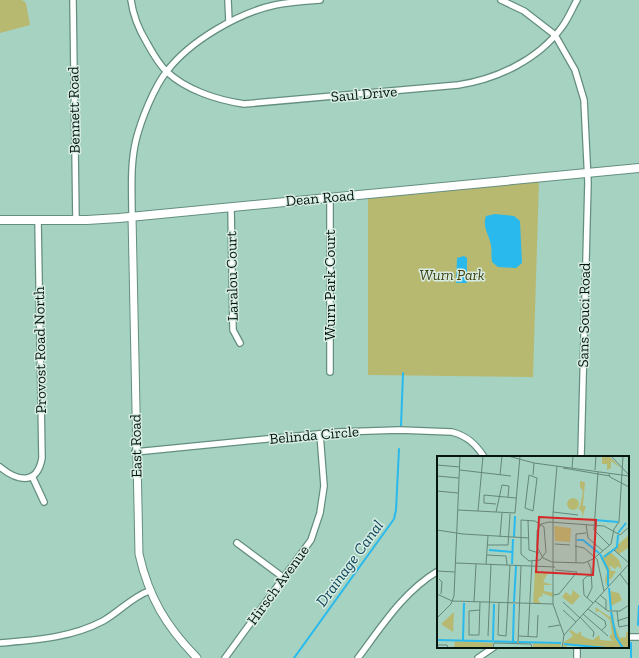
<svg xmlns="http://www.w3.org/2000/svg" width="639" height="658" font-family="'Zilla Slab',serif">
  <style>
    .green { fill: #b8b971 }
    .water { fill: #29b9ed }
    .lines { fill: none; stroke-linecap: round; stroke-linejoin: round }
    .stream { stroke: #29b9ed; stroke-width: 2 }
    .minor-casing { stroke: #648f7f; stroke-width: 8 }
    .tertiary-casing { stroke: #648f7f; stroke-width: 9 }
    .secondary-casing { stroke: #648f7f; stroke-width: 10 }
    .minor { stroke: #fff; stroke-width: 5.5 }
    .tertiary { stroke: #fff; stroke-width: 7 }
    .secondary { stroke: #fff; stroke-width: 8 }
    .labels { text-anchor: middle; stroke-width: 3; stroke-linejoin: round; paint-order: stroke }
    .street-label { font-size: 15px; fill: #051610; stroke: #d7ede4 }
    .park-label { font-size: 15px; font-style: italic; fill: #3f3f0f; stroke: #d7ede4 }
    .water-label { font-size: 16px; font-style: italic; fill: #0e465c; stroke: #d7ede4 }
    .inset-river { fill: none; stroke: #29b9ed; stroke-width: 2 }
    .inset-road { fill: none; stroke: #65877a; stroke-width: 1 }
    .view { fill: #d62828; fill-opacity: 0.15; stroke: #d62828; stroke-width: 2 }
    .inset-edge { fill: none; stroke: #051610; stroke-width: 2 }
  </style>
  <rect width="100%" height="100%" fill="#a5d2c1"/>
  <!-- green -->
  <path class="green" d="M0 0H22L26 3 30 25 0 33Z
    M539 181 533 377 368 375V198Z"/>
  <!-- water -->
  <path class="water" d="M495 214 514 216 520 221 522 263 516 268 498 267 492 262C491 256 492 251 491 245 489 234 482 227 486 216Z
    M464 256 467 258V283H456L457 258Z"/>
  <g class="lines">
    <!-- stream -->
    <path class="stream" d="M401 426 403 373
      M638 625 639 606
      M294 658 394 519 396 510 399 449
      M631 658V643"/>
    <defs>
      <path id="minor" d="M73 0 76 220
        M131 0C133 15 139 30 147 43 152 52 158 63 166 71 186 90 217 100 244 104L458 85C497 79 538 60 562 27 568 19 572 9 577 0
        M228 0 229 22
        M501 0 524 11 555 35 575 70 584 100 588 182 581 457
        M231 207 233 330 240 343
        M132 216C132 191 130 165 136 140 141 120 154 87 167 71 190 41 238 13 275 5 290 2 305 1 320 0
        M330 372V197
        M135 452 338 432 399 430 452 432C467 436 476 444 484 457
        M0 467C17 481 37 486 42 458L38 220
        M32 476 44 502
        M237 543 284 578
        M628 637H639
        M0 643C35 640 71 638 103 621 119 612 132 597 149 591
        M225 658 311 540 320 513 324 486 320 434
        M358 658C382 626 403 592 438 571
        M478 658 494 647
        M577 658V647"/>
      <path id="tertiary" d="M132 216 139 554C149 598 166 626 197 658"/>
      <path id="secondary" d="M0 220H87L119 218 639 168"/>
    </defs>
    <!-- minor casing -->
    <use href="#minor" class="minor-casing"/>
    <!-- tertiary casing -->
    <use href="#tertiary" class="tertiary-casing"/>
    <!-- secondary casing -->
    <use href="#secondary" class="secondary-casing"/>
    <!-- minor -->
    <use href="#minor" class="minor"/>
    <!-- tertiary -->
    <use href="#tertiary" class="tertiary"/>
    <!-- secondary -->
    <use href="#secondary" class="secondary"/>
  </g>
  <g class="labels">
    <!-- street labels -->
    <g class="street-label">
      <text transform="translate(364 94) rotate(-5)" y="5">Saul Drive</text>
      <text transform="translate(74 110) rotate(-91)" y="5">Bennett Road</text>
      <text transform="translate(320 198) rotate(-5)" y="5">Dean Road</text>
      <text transform="translate(232 276) rotate(-91)" y="5">Laralou Court</text>
      <text transform="translate(330 285) rotate(-90)" y="5">Wurn Park Court</text>
      <text transform="translate(584 315) rotate(-89)" y="5">Sans Souci Road</text>
      <text transform="translate(40 350) rotate(-91)" y="5">Provost Road North</text>
      <text transform="translate(314 435) rotate(-5)" y="5">Belinda Circle</text>
      <text transform="translate(136 446) rotate(-91)" y="5">East Road</text>
      <text transform="translate(278 585) rotate(-54)" y="5">Hirsch Avenue</text>
    </g>
    <!-- park labels -->
    <g class="park-label">
      <text x="452" y="280">Wurn Park</text>
    </g>
    <!-- water labels -->
    <g class="water-label">
      <text transform="translate(349 563) rotate(-54)" y="6">Drainage Canal</text>
    </g>
  </g>
  <!-- overview -->
  <g transform="translate(437 456)">
    <rect width="192" height="192" fill="#a5d2c1"/>
    <path d="M165 0H172L185 13 174 5V12L170 14V8H165ZM143 25 148 26 146 50H149L145 62V56L141 52 143 51 146 35 143 31ZM130 48a6 6 0 1 1 12 0a6 6 0 1 1-12 0ZM117 70 134 72 133 86 118 85ZM192 79 191 92 182 98 176 93ZM172 95 182 104 185 114 181 110 178 113 172 109 174 115H179L174 123 170 124V131L168 124 170 116 164 102ZM101 114 103 118 111 117 106 126 116 129H107V135L117 137 116 141 105 137 106 141 103 140 101 144 105 148 96 147 98 115ZM136 134 143 140 135 149 125 141 129 136 134 140ZM173 135 182 137 185 144 174 150ZM158 151 173 161 176 156 177 168 183 182 189 181V176L192 175V192L132 189 126 192 127 186 136 180 132 175 134 174 140 178 144 175V179L149 182 156 184 162 179 163 184 176 185 172 181 175 178 173 164 162 155 159 156ZM17 156 16 176 4 168ZM18 185 56 187 55 192H17ZM96 187H124L123 192H96Z" fill="#b8b971"/>
    <path class="inset-river" d="M158 64 181 66M181 77 189 67M77 81 78 60M140 84H146L162 97M52 94 75 96M163 98 171 114V130M167 101 180 91 181 79M75 108 76 83M172 132 174 154M77 146 79 110M174 156 179 181 186 192M0 184 80 186M26 184 27 147M56 184 57 148M76 185 77 148M82 186 124 187M127 188 169 192"/>
    <path class="inset-road" d="M71 0 97 7 192 20M174 0 192 19M0 9 23 11M120 10 116 57V148L127 179 125 192M126 12 173 20M135 12 136 0M23 14 74 20M158 14 159 0M161 16 157 74 172 89M172 18 173 21 192 31M63 19 65 0M92 19 100 22 96 55 88 52ZM96 19 97 7M0 20 22 22M0 35 21 37M59 48 47 47V39L79 42M21 54 78 57 83 0M41 55 46 0M59 56 65 29 72 30 71 41M116 56 141 59M84 64 98 65 107 71 109 96 103 104 92 105 84 98ZM91 64 92 94 102 97M104 68 100 75V91L106 102 115 106 147 107 156 103 174 88 177 73 182 66 186 0M104 68 112 66 167 70 183 79 191 72M149 68 151 82 166 95M0 74 26 78 92 82M63 81 65 57M118 88 133 89M50 89H71L73 58M138 90 147 92 160 103 167 135M177 94 192 107M50 99 69 100 70 109M19 107 118 111M139 107V78L149 77M49 108 51 80M118 114 140 116M0 115 18 116M183 118 192 130M155 120H150L146 124 147 139 156 147M2 123 5 126 4 138M0 138 15 145 116 148M117 139 122 138 140 116M163 139 169 144V154M150 142 155 132 154 113 151 106M158 145 171 155H183L192 149M37 146 39 108M126 146 143 162M62 147 61 179 69 180 73 109M151 153 168 165 169 170 164 175M43 154 32 155V179H42V178L43 146M126 154 139 166M180 155 182 171 192 169M146 158 171 180M143 161 157 176 156 181M0 162 14 148 17 140 23 0M180 165 192 161M111 171 123 169M127 179 192 108M51 180 54 108M82 180 100 181M91 181 95 105M100 181 101 159M81 188 84 110M0 189H10L11 192M56 192 57 187 94 188 95 192"/>
    <path class="view" d="M102 61 159 64 156 119 99 116Z"/>
    <rect width="192" height="192" class="inset-edge"/>
  </g>
</svg>
